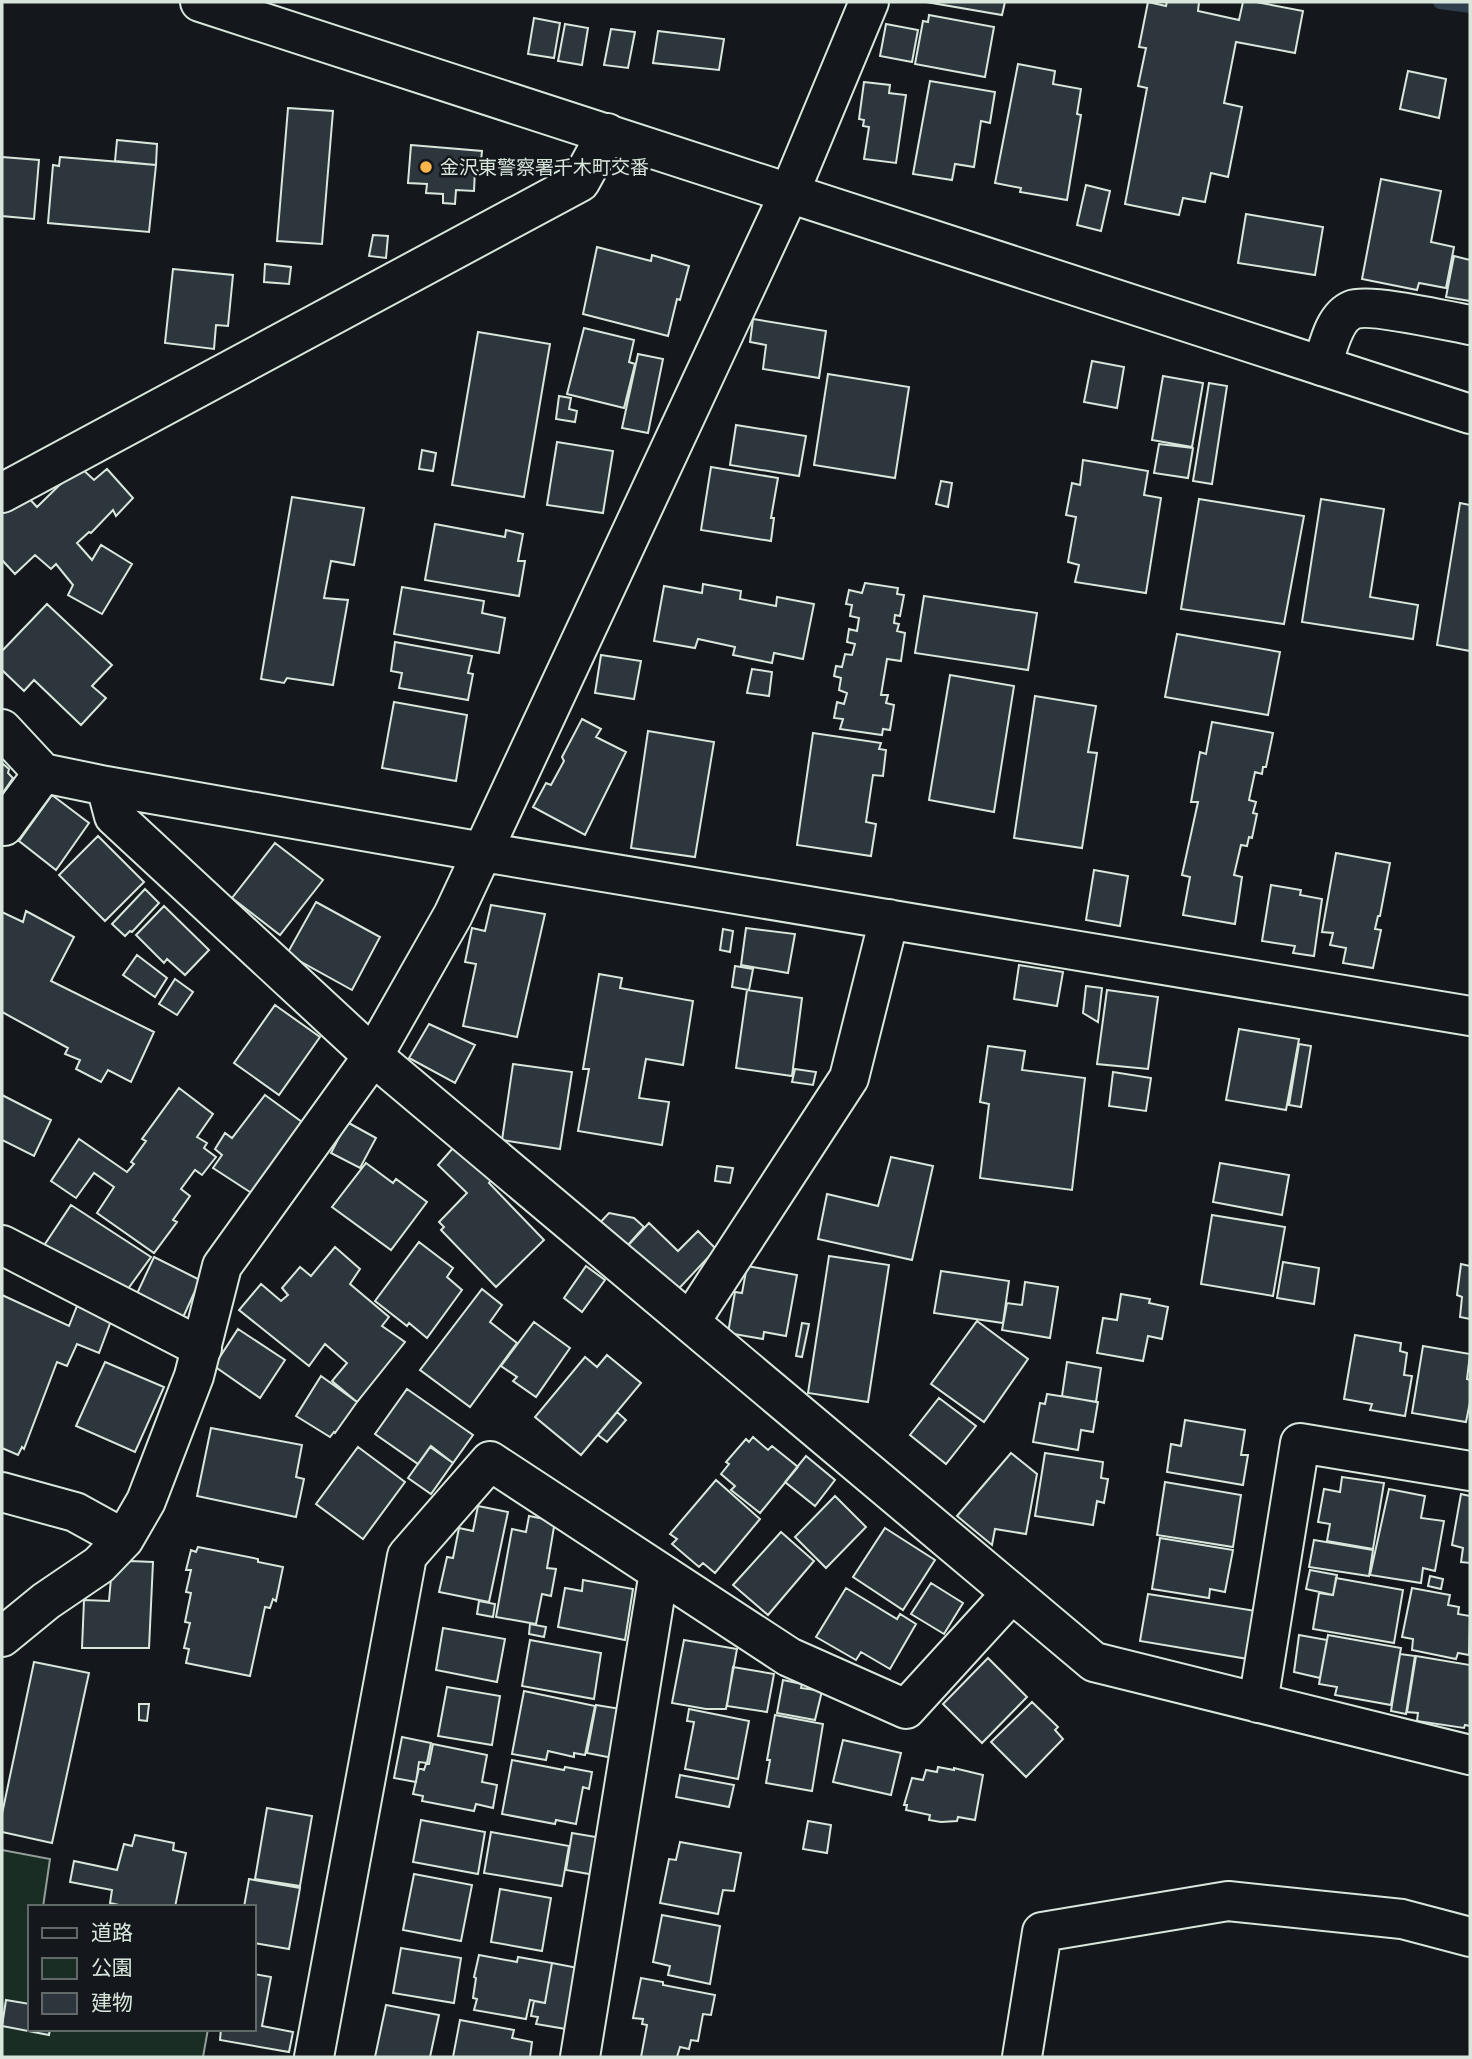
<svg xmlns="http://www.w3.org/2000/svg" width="1472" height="2059" font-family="'Source Sans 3','Noto Sans JP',sans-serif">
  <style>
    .green { fill: #1a2d24; stroke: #939e99; stroke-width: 2 }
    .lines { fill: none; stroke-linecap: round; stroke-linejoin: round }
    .stream { stroke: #2f3f4d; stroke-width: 14 }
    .building { fill: #2c363c; stroke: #d8e6dc; stroke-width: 2 }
    .street-casing { stroke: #d8e6dc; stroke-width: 42 }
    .secondary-casing { stroke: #d8e6dc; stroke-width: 42 }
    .street { stroke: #14181c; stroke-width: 38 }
    .secondary { stroke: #14181c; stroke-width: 38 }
    .poi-dot { fill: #ffb74d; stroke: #14181c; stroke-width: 2.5 }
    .labels { text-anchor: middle; stroke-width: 5; stroke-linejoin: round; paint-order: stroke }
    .poi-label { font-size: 19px; fill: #d8e6dc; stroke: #14181c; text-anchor: start }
  </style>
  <rect width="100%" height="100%" fill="#14181c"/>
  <!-- green -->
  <path class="green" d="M2 1850 50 1859 43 1907H30V2029H208L203 2057H2Z"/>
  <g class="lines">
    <!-- stream -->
    <path class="stream" d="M1440 2 1470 6"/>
  </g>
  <!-- building -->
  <path class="building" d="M926 2H1005L1002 15Z
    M1148 2 1166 6 1167 2H1199L1198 11 1239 20 1243 2H1256L1303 11 1295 53 1236 42 1224 103 1242 107 1228 177 1211 173 1205 202 1183 198 1179 215 1125 204 1147 88 1138 86 1146 48 1139 47Z
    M929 15 994 27 985 77 915 64 923 21 928 22Z
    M534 18 560 23 554 58 528 54Z
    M565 24 588 28 582 65 558 61Z
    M886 24 918 30 912 62 880 56Z
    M611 29 635 32 628 68 604 65Z
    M658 31 724 39 719 70 653 63Z
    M1018 64 1055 71 1053 84 1081 89 1077 114 1081 115 1067 200 1020 192 1021 188 995 183Z
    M1408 71 1446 79 1439 118 1400 109Z
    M930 81 995 92 990 123 981 121 974 167 955 164 952 180 913 174Z
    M864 82 890 85 889 93 906 95 896 163 864 159 869 127 863 126 864 120 859 119Z
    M288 108 333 111 322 244 277 241Z
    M117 140 157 144 156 165 115 161Z
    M411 145 482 151 480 171 475 170 474 191 456 190 455 204 443 203V194L426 193 427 184 408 183Z
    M2 157 39 160 34 219 2 216Z
    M60 157 156 165 149 232 48 223 53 165 59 166Z
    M1381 179 1441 191 1431 242 1454 247 1446 288 1419 283 1417 290 1362 279Z
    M1086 185 1110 191 1101 231 1077 225Z
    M1246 214 1323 227 1315 275 1238 263Z
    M373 235 388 236 386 258 369 256Z
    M597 247 651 261 652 255 689 266 680 300 677 299 668 336 583 314Z
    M1454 256 1470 260V301L1446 297Z
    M265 264 291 267 289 284 264 282Z
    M173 269 233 275 228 326 216 325 214 349 165 343Z
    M753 319 826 331 819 378 763 369 766 345 750 342Z
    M584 328 634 340 629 362 635 364 624 408 567 394Z
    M478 332 550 344 524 497 452 485Z
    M638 354 663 359 648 433 622 428Z
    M1092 361 1124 367 1117 408 1084 402Z
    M828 374 909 387 895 478 814 465Z
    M1163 376 1203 383 1192 447 1152 440Z
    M1209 383 1227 386 1212 484 1193 481Z
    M559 396 571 398 569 409 577 411 575 422 556 419Z
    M736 425 806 436 799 476 730 465Z
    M557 442 613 451 603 513 547 505Z
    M1159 444 1193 448 1188 478 1154 473Z
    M422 450 436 453 433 471 419 469Z
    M1083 460 1148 471 1144 495 1161 498 1146 593 1075 582 1079 565 1068 562 1076 517 1066 515 1072 483 1080 485Z
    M79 466 94 480 107 469 133 498 116 516 113 510 91 533 89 532 77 543 92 560 101 545 132 564 102 614 68 595 73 585 56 564 51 569 35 555 15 574 2 560V509L6 512 25 494 37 507Z
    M711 467 778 478 771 518H774L771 541 701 530Z
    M941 481 952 483 948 507 936 504Z
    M292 497 364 508 354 565 331 561 324 598 348 600 333 685 287 678 284 683 261 679Z
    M1199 499 1304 516 1284 624 1181 609Z
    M1321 499 1384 509 1370 597 1418 605 1413 639 1302 622Z
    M1460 503 1470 505V651L1437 645Z
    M435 524 505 537 506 530 523 534 518 561H525L519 596 425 580Z
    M865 583 898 588 897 594 904 595 900 616 895 615 894 623 899 624 897 631 905 633 901 661 887 659 881 695H888L886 703 894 705 890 730 883 729 882 735 840 729 843 719 834 718 837 702 844 704 847 693 839 690 841 678 834 676 836 666 842 667 845 654 852 655 855 644 847 642 849 629 857 631 859 618 850 616 852 605 846 604 849 590 862 593Z
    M703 584 741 591 740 599 776 606 777 597 814 604 803 659 774 653 772 663 733 655 735 647 698 639 695 648 654 641 664 586 702 593Z
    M402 587 484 601 482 613 505 618 499 653 394 634Z
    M924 596 1037 613 1028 670 915 653Z
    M47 604 112 665 92 686 106 698 81 725 34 680 24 691 2 670V651Z
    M1177 634 1280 652 1268 715 1165 697Z
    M395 642 472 656 468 673 473 674 468 700 399 688 402 673 391 671Z
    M601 655 641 661 634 699 595 693Z
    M752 669 772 672 769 696 747 693Z
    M950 675 1014 686 994 812 929 800Z
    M1035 696 1096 706 1088 752 1097 753 1082 848 1014 838Z
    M394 702 467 715 456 781 382 768Z
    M582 719 601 729 596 737 626 752 585 835 533 807 546 783 551 785 564 761 562 757Z
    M1212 722 1273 733 1266 767H1263L1262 774 1255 772 1249 800 1256 802 1253 813 1257 814 1252 838 1249 837 1247 846 1241 845 1234 875 1242 877 1235 924 1183 915 1190 877 1182 875 1198 802H1191L1200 752 1206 754Z
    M648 731 714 742 695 857 631 848Z
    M813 733 881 743 879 749 886 750 883 776 873 775 866 822 876 824 871 856 797 845Z
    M2 763 9 769 8 773 13 778 2 794Z
    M52 795 89 823 56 870 19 841Z
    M98 836 144 882 105 921 59 875Z
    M275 843 323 880 280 935 232 898Z
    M1336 853 1390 863 1380 916H1378L1375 929 1381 930 1373 968 1343 963 1346 948 1330 945 1333 933 1322 932Z
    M1094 870 1128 876 1120 926 1086 920Z
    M1271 885 1301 890 1300 895 1322 899 1314 956 1293 953 1295 946 1262 941Z
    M145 889 159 903 132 932 130 931 125 936 112 924Z
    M316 902 380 937 352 990 287 954Z
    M491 905 545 914 517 1037 463 1026 476 964 465 962 472 928 485 931Z
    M164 906 209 950 185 975 167 959 164 963 136 935Z
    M26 911 74 937 51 981 154 1032 131 1082 108 1070 101 1082 76 1069 80 1060 65 1054 68 1048 2 1012V912L23 922Z
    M746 928 795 934 788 973 741 965Z
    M723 929 733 931 730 952 720 950Z
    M137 955 167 978 155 997 123 975Z
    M1019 965 1063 972 1057 1006 1014 999Z
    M735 966 753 969 749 990 732 987Z
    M599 974 622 978 620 988 693 1001 683 1065 646 1059 639 1098 669 1102 662 1145 578 1131 589 1069H583Z
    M175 979 193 992 177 1015 159 1004Z
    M1086 986 1102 988 1098 1022 1083 1013Z
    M747 990 802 998 792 1076 736 1068Z
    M1107 990 1158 997 1148 1069 1097 1064Z
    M275 1005 320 1037 279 1095 234 1063Z
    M429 1024 475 1045 455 1083 409 1058Z
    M1239 1029 1299 1039 1286 1110 1226 1100Z
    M1299 1044 1311 1046 1301 1107 1289 1105Z
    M988 1046 1025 1051 1022 1070 1085 1078 1072 1190 980 1178 989 1104 980 1102Z
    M513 1064 572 1072 560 1149 502 1140Z
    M795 1069 816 1072 813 1085 792 1082Z
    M1113 1072 1151 1078 1146 1111 1109 1106Z
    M179 1088 213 1114 197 1137 207 1143 204 1148 216 1157 202 1175 195 1170 181 1189 190 1196 173 1220 177 1222 154 1253 97 1213 114 1187 94 1173 76 1198 51 1181 79 1139 127 1172 134 1164 131 1162 146 1141 142 1139Z
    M2 1095 51 1120 34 1156 2 1140Z
    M265 1095 302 1122 253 1194 213 1168 222 1155 215 1149 225 1133 232 1138Z
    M347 1122 376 1138 360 1168 331 1153Z
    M460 1140 496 1174 489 1183 544 1240 496 1287 441 1230 444 1227 439 1222 467 1193 438 1165Z
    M891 1157 933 1166 912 1260 818 1239 827 1194 878 1206Z
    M366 1163 393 1183 396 1179 427 1202 391 1250 332 1207Z
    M1220 1163 1289 1175 1282 1215 1213 1202Z
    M717 1166 733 1168 730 1183 715 1181Z
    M71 1205 151 1257 120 1300 41 1250Z
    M609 1213 634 1218 644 1227 620 1254 593 1230Z
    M1212 1215 1285 1227 1273 1296 1201 1284Z
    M649 1223 678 1251 698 1231 716 1249 669 1299 621 1253Z
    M419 1242 453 1268 447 1277 462 1290 427 1338 409 1323 407 1326 375 1301Z
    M335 1247 360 1269 350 1284 389 1317 382 1326 405 1342 357 1402 332 1381 347 1363 325 1344 309 1366 239 1310 261 1284 281 1301 288 1295 282 1288 300 1267 311 1276Z
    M829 1256 889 1265 868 1402 808 1393Z
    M154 1257 200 1280 180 1324 134 1300Z
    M1283 1262 1319 1268 1314 1304 1277 1298Z
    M1461 1264 1470 1266V1319L1460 1317 1462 1297 1457 1295Z
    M586 1266 605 1280 582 1312 564 1298Z
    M747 1266 797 1275 786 1336 764 1332 763 1339 728 1333 735 1292 742 1293Z
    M941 1271 1009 1281 1003 1323 934 1313Z
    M1025 1282 1058 1287 1050 1338 1002 1330 1007 1303 1022 1305Z
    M482 1289 502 1305 490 1322 517 1343 470 1407 420 1370Z
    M1121 1294 1150 1299 1149 1303 1168 1307 1162 1339 1148 1336 1143 1361 1097 1353 1103 1318 1117 1320Z
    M2 1295 69 1326 77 1306 111 1321 99 1353 77 1344 67 1366 57 1362 24 1449 22 1447 18 1455 2 1448Z
    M977 1321 1028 1359 984 1422 931 1384Z
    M534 1322 570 1348 536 1397 513 1381 517 1377 501 1366Z
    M802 1323 809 1324 802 1357 796 1356Z
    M238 1329 285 1360 260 1398 214 1366Z
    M1355 1335 1401 1343 1400 1351 1407 1353 1404 1375 1412 1376 1405 1416 1370 1410 1372 1404 1344 1399Z
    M1423 1346 1470 1354 1467 1379 1470 1380V1402L1466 1422 1412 1413Z
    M607 1355 641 1383 581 1455 535 1417 585 1357 597 1367Z
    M105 1362 164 1387 135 1452 76 1426Z
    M1067 1362 1101 1368 1096 1402 1062 1396Z
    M321 1376 357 1402 335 1433 334 1432 330 1437 296 1416Z
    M407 1389 473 1435 453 1463 431 1446 418 1464 375 1434Z
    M1047 1394 1098 1402 1093 1432 1081 1430 1078 1450 1033 1442 1040 1403 1045 1404Z
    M939 1398 976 1426 946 1464 910 1435Z
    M617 1412 626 1420 607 1442 598 1435Z
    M1185 1420 1245 1430 1241 1455H1248L1243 1485 1167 1472 1171 1444 1181 1446Z
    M211 1428 302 1445 296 1477 304 1479 296 1517 197 1496Z
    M753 1437 768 1450 772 1446 798 1467 760 1513 731 1490 735 1486 721 1474 729 1464 726 1462 746 1439 749 1442Z
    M358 1447 405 1482 363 1539 316 1504Z
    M430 1447 453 1463 431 1494 408 1478Z
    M1011 1453 1037 1474 1026 1534 995 1529 992 1545 957 1516Z
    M1045 1453 1103 1462 1101 1478 1108 1479 1104 1503 1097 1501 1093 1525 1035 1516Z
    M806 1456 835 1480 815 1506 785 1482Z
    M1342 1477 1384 1483 1373 1549 1327 1541 1330 1524 1318 1522 1324 1489 1340 1492Z
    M716 1480 760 1519 715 1573 703 1563 699 1567 672 1544 677 1539 670 1534Z
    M1165 1482 1241 1495 1233 1547 1157 1535Z
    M1389 1489 1425 1496 1421 1518 1444 1521 1435 1571 1423 1568 1421 1583 1370 1575Z
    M1461 1494 1470 1496V1563L1461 1562 1463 1548 1452 1545Z
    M835 1496 866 1527 826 1568 795 1537Z
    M478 1506 508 1512 489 1602 439 1592 447 1557 453 1558 459 1528 473 1531Z
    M529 1516 555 1521 547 1568 556 1569 551 1596 542 1594 536 1624 496 1617 512 1529 526 1532Z
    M885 1528 935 1560 903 1610 853 1577Z
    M781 1532 814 1561 768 1615 733 1585Z
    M1160 1538 1233 1550 1225 1592 1210 1589 1209 1598 1152 1589Z
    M1314 1540 1373 1550 1369 1576 1309 1567Z
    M198 1547 258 1559V1562L283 1567 276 1601 273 1599 270 1608 265 1607 250 1676 186 1663 189 1649 184 1648 190 1623 185 1622 191 1593 186 1592 191 1570H186L191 1550 196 1552Z
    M198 1547 258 1559V1562L283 1567 276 1601 273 1599 270 1608 265 1607 250 1676 186 1663 189 1649 184 1648 190 1623 185 1622 191 1593 186 1592 191 1570H186L191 1550 196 1552Z
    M130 1561 153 1562 149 1648H82L84 1600 109 1601 111 1578Z
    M1310 1570 1337 1575 1333 1595 1306 1589Z
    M1430 1576 1443 1579 1441 1589 1428 1586Z
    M1336 1578 1403 1590 1394 1643 1313 1629 1319 1593 1333 1595Z
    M583 1580 633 1589 625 1640 558 1627 565 1588 582 1591Z
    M931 1583 963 1603 944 1634 911 1614Z
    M846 1588 897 1619 900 1614 916 1624 890 1669 861 1652 856 1660 816 1637Z
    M1412 1588 1450 1595 1448 1605 1459 1607 1458 1614 1470 1616 1469 1655 1458 1653 1456 1659 1412 1650 1413 1639 1402 1637Z
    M1148 1594 1256 1611 1248 1659 1140 1641Z
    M479 1601 495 1604 493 1617 477 1614Z
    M530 1624 546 1627 544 1637 529 1634Z
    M443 1628 505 1639 497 1682 436 1670Z
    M1299 1635 1327 1640 1320 1678 1294 1672Z
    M1328 1635 1401 1648 1391 1705 1335 1695 1337 1687 1319 1684Z
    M530 1640 601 1653 594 1699 522 1686Z
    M684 1640 737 1649 726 1709H706L672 1703Z
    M1400 1654 1415 1656 1406 1714 1391 1711Z
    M1416 1656 1470 1665V1726L1465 1725 1464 1728 1417 1721 1418 1713 1407 1712Z
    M988 1658 1027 1697 982 1743 943 1704Z
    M34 1662 89 1673 52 1843 2 1832V1814Z
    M733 1667 774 1674 767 1712 727 1706Z
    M783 1680 802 1684 801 1688 822 1691 815 1720 777 1713Z
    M447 1687 500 1696 492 1745 438 1736Z
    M524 1691 595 1706 585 1755 574 1753V1757L548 1751 546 1760 512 1754Z
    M1032 1702 1058 1727 1055 1730 1063 1739 1026 1777 991 1742Z
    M139 1704H149L147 1721 139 1720Z
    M596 1705 627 1710 618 1759 587 1753Z
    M689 1709 749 1721 738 1779 685 1769 694 1722 687 1721Z
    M775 1715 823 1724 812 1791 766 1783 770 1760H767Z
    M402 1737 431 1743 427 1763 419 1762 416 1782 394 1778Z
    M843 1740 901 1753 891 1795 833 1782Z
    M433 1744 487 1755 482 1782 497 1785 493 1808 476 1804 474 1811 422 1801 423 1796 413 1794 419 1768 424 1770 426 1764H429Z
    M512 1760 564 1770 565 1767 592 1772 589 1789 583 1787 576 1824 556 1820 555 1824 502 1814Z
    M938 1767 954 1770V1768L983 1775 975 1820 958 1817 957 1821 941 1822 929 1820 930 1815 906 1810 907 1805H904L912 1778 923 1780 926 1770 937 1772Z
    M680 1775 734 1785 729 1807 676 1797Z
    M267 1808 312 1816 300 1886 255 1879Z
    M421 1820 485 1832 478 1874 413 1862Z
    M808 1821 831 1825 827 1853 803 1849Z
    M491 1832 569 1846 562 1886 484 1873Z
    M572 1833 602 1838 595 1875 566 1870Z
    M135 1835 174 1843 173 1850 186 1853 175 1907H128L110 1903 112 1890 70 1882 74 1861 117 1870 124 1844 132 1846Z
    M680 1842 741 1853 734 1891 723 1890 718 1914 660 1903 669 1859 676 1860Z
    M414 1874 472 1885 461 1941 403 1930Z
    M249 1879 300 1888 289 1949 254 1943V1907H244Z
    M500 1889 551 1898 542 1951 491 1942Z
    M662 1915 720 1926 710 1984 668 1975 670 1966 653 1962Z
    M401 1948 461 1958 454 2003 393 1993Z
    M479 1955 517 1962 518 1957 552 1963 545 2003 530 2000 526 2019 474 2010 477 1999 473 1998 476 1978 474 1977Z
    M552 1963 578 1968 566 2029 536 2024 538 2017 531 2016 534 2001 545 2003Z
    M254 1974 271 1977 262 2026 293 2032 289 2052 220 2040 221 2029H254Z
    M641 1978 663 1982V1985L715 1995 711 2015 703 2014 698 2041 691 2040 689 2049 680 2047 677 2057H641L647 2025 642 2024 643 2019 633 2018Z
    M6 2000 30 2004V2029H50L49 2035 2 2026Z
    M386 2005 439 2015 430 2057H375Z
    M460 2020 514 2030 512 2038 532 2042 530 2057H453Z"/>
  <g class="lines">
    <defs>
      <path id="street" d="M1322 366C1328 349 1333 318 1352 310 1369 303 1448 321 1470 325
        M2 493 580 182 607 133
        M2 729 43 773 106 786 483 852 1470 1016
        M106 786 114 816 373 1056 1094 1662 1470 1755
        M2 826H4L43 773
        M2 1245 202 1348
        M690 1322 849 1078 889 919
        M2 1492 75 1512 124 1539
        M2 1637 46 1601 99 1565 124 1539 146 1501 194 1376 222 1266 373 1056 453 915 789 194 869 2
        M1258 1703 1300 1443 1470 1471
        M314 2057 407 1556 490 1461 789 1657 906 1709 1012 1593
        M580 2057 659 1572
        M1022 2057 1042 1932 1228 1901 1402 1919 1470 1937"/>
      <path id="secondary" d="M200 2 1470 414"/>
    </defs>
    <!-- street casing -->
    <use href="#street" class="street-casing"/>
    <!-- secondary casing -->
    <use href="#secondary" class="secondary-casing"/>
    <!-- street -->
    <use href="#street" class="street"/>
    <!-- secondary -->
    <use href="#secondary" class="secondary"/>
  </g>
  <!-- markers -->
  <circle class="poi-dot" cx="426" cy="167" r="7"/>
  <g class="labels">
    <!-- poi labels -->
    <g class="poi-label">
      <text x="440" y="174">金沢東警察署千木町交番</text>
    </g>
  </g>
  <!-- border -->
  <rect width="1472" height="2059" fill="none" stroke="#d8e6dc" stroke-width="7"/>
  <!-- legend -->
  <rect x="28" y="1905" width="228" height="126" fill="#14181c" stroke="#626a69" stroke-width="2"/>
  <rect x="42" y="1928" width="35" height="10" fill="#14181c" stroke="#626a69" stroke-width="2"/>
  <text x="91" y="1940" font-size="21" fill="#d8e6dc">道路</text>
  <rect x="42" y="1958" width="35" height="21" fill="#1a2d24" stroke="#626a69" stroke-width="2"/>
  <text x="91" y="1975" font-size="21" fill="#d8e6dc">公園</text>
  <rect x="42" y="1993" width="35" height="21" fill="#2c363c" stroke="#626a69" stroke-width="2"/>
  <text x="91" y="2010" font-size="21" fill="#d8e6dc">建物</text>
</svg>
